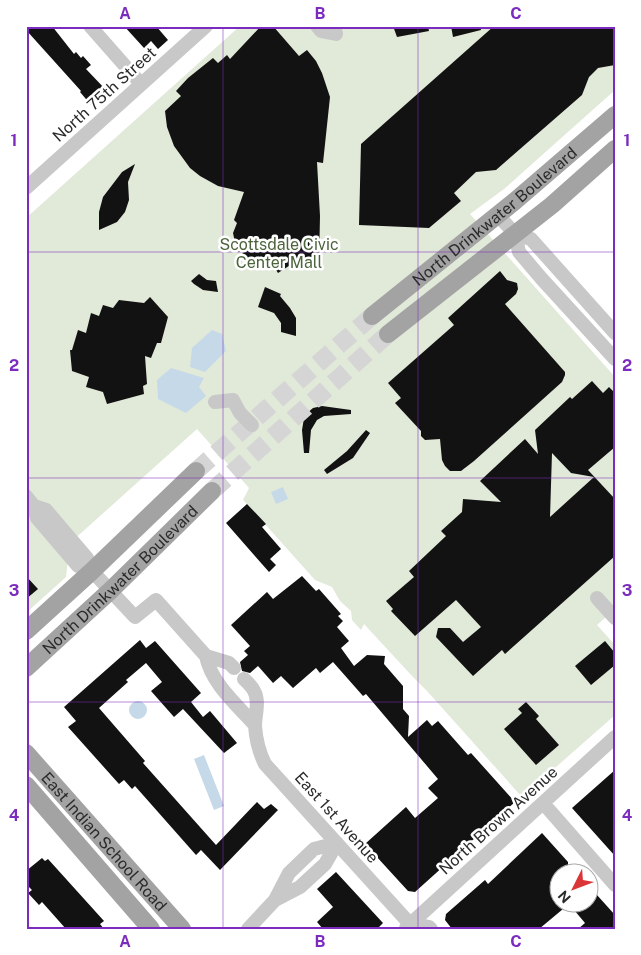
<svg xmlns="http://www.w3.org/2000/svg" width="641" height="955" font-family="'Public Sans',sans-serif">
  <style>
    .green { fill: #e1e9d9 }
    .water { fill: #c6d9e8 }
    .building { fill: #121212; fill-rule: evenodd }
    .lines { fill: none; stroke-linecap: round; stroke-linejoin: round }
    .major-tunnel { stroke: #d5d5d5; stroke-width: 18; stroke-dasharray: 18 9; stroke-linecap: butt }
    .minor { stroke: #c8c8c8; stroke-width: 14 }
    .major { stroke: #a3a3a3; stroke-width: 18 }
    .grid { fill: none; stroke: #7b2cbf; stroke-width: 1; stroke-opacity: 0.55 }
    .labels { text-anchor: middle; stroke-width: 5; stroke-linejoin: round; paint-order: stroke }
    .street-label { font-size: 16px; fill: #2b2b2b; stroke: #fff }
    .park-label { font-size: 16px; fill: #4c643c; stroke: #fff }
    .neatline { fill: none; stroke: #7b2cbf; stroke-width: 2 }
    .grid-label { font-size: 16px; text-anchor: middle; font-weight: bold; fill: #7b2cbf }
  </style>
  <rect width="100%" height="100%" fill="#fff"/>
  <!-- green -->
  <path class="green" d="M240 26H615V90L504 189 470 214 615 377V609L597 625 615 645V715L522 797 427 691 413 677 364 624 361 630 352 620 351 611 340 601 332 587 315 580 247 504 243 500 249 488 197 429 61 551 68 559 66 577 26 613V218Z"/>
  <!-- water -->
  <path class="water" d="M212 330 222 334 226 351 205 372 190 367 192 348Z
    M171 368 204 378 199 387 206 396 186 413 158 399 157 380Z
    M283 487 288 499 276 504 271 492Z
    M129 710a9 9 0 1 1 18 0a9 9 0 1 1-18 0Z
    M204 755 224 806 214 810 194 759Z"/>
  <!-- building -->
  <path class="building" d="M32 26H52L74 54 76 52 81 58 83 56 91 65 86 69 107 91 91 105 80 92 81 91 27 31Z
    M124 26H156L168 40 158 49 151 41 144 48Z
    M261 26H273L299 56 307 50 316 61 322 73 330 97 323 163 317 162 320 216 319 264 306 270 298 260 278 273 275 268 245 264 242 251 237 252 233 233 237 223 234 220 244 192 218 186 200 176 190 168 174 146 167 127 165 111 181 96 176 91 188 78 213 58 218 63 227 55 230 59Z
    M393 26H428L429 31 397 37Z
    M451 26H480L481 30 453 37Z
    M494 26H615V65L598 68 589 77 582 95 496 170 476 172 454 193 461 201 429 228 359 225 361 144Z
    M135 164 128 182 129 200 125 212 117 222 99 230V212L103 197 122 172Z
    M500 271 507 280 517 283 518 289 516 294 505 304 565 372V375L562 382 474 461 461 471H450L445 466 442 460 440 439 425 440 421 436V431L395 403 401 398 388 383 454 325 448 318Z
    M199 274 207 280 216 281 218 292 203 290 194 284 191 281Z
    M265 287 281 294 280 296 290 308 296 318V336L281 332V323L274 313 258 307Z
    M150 297 168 317 161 343H157L151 358 145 356 147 384 143 386 144 394 107 404 103 392 86 387 89 377 72 371 70 350H72L78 330 86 333 91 313 99 316 103 305 113 308 119 300 144 303Z
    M592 381 603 393 609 387 615 393V447L588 470 615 499V556L505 654 502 650 473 676 436 637 438 628H450L463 642 481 627 456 600 415 636 391 611 393 609 386 601 414 577 409 571 446 536 441 531 462 512 463 499 501 502 480 481 525 439 538 454 535 430 570 397 572 399ZM552 453 571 473 594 477 550 517Z
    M322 406 351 410V414L324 416 317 420 311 430 309 453H304L302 430 304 418 306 414 313 408Z
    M366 430 370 433 353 458 327 474 324 470 347 451Z
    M247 504 266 524 262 527 281 549 270 559 276 565 269 572 226 523Z
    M26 576 38 589 26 599Z
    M302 576 316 591 319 589 341 614 338 616 343 621 337 627 349 641 341 648 354 666 367 655 385 656 384 664 403 686V709L409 716 408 737 427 720 432 726 438 721 468 755 471 753 515 802 415 892 408 891 365 844 406 807 415 818 438 798 428 788 438 779 366 694 363 696 333 662 320 673 316 668 293 688 281 676 273 683 258 666 250 673 242 671 240 662 248 655 244 651 250 646 231 625 267 592 273 599Z
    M140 640 146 648 155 641 201 693 191 702 203 717 210 711 237 743 224 753 183 709 174 717 151 691 162 682 146 663 126 680 128 682 99 708 145 761 143 763 216 845 257 802 264 809 271 804 278 810 220 870 201 850 196 855 135 786 132 789 124 780 119 784 68 727 76 721 64 707Z
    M605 641 615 653V665L591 685 575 666Z
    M526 702 539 716 536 719 559 745 536 765 504 729 522 713 518 709Z
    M615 770V856L572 808Z
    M542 833 568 862V867L562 872H558V902H588V885L615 915V929H578L585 923 569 904 539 929H452L445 920 446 914 485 880 488 884Z
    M42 858 45 861 48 859 104 921 100 924 104 929H66L42 902 39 905 28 893 32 890 26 884V871Z
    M336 872 383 923 377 929H323L317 922 333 907 317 889Z"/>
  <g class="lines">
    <!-- major-tunnel -->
    <path class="major-tunnel" d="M196 471 372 316
      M212 491 388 334"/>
    <!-- minor -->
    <path class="minor" d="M90 26 141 84
      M317 26 321 31 336 34 334 26
      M26 188 206 26
      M498 215 515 234 519 252 541 278 615 359
      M515 234 531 239 615 333
      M215 402 233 400 240 413 252 425
      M26 496 34 506 37 518 78 566 92 571 135 617 156 600 206 656C211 683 237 705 255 725
      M34 506 46 510 63 530 87 558 92 571
      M597 598 615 618
      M206 656 229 663 234 668
      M244 679C247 682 252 686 254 691 260 701 255 715 255 726 256 740 259 752 265 764L410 924 429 927 431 929
      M543 803 615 885
      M275 900 300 887 325 864 337 843
      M406 928 615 737
      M248 929 275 900 289 873 314 849 337 843"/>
    <!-- major -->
    <g class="major">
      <path id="s1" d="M372 316 515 201 615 115"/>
      <path d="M388 334 552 205 615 149"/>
      <path d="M26 631 92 571 196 471"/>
      <path id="s2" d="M26 668 111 590 212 491"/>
      <path id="s3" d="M26 753 182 929"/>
      <path d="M26 785 151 929"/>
    </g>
  </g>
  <!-- grid -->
  <path class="grid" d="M223 26V929M418 26V929M26 252H615M26 478H615M26 702H615"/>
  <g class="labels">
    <!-- street labels -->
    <g class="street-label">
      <text transform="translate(104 94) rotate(-42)" y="6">North 75th Street</text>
      <text dy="6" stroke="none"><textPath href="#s1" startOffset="158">North Drinkwater Boulevard</textPath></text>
      <text dy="6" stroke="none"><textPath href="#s2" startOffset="129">North Drinkwater Boulevard</textPath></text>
      <text transform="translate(337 817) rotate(48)" y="6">East 1st Avenue</text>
      <text transform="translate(498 820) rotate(-42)" y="6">North Brown Avenue</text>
      <text dy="6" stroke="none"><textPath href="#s3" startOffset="118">East Indian School Road</textPath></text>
    </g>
    <!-- park labels -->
    <g class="park-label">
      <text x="279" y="250">Scottsdale Civic<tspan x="279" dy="18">Center Mall</tspan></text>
    </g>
  </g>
  <!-- border -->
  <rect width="641" height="955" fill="none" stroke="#ffffff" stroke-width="55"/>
  <!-- north arrow -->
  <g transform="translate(574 888) rotate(228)"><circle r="24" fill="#ffffff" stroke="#aaaaaa"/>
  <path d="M0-4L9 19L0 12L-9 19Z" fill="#da3638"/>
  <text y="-8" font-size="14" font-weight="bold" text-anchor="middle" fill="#2b2b2b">N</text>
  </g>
  <rect x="28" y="28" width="586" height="900" class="neatline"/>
  <g class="grid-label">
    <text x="125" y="19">A</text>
    <text x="320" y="19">B</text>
    <text x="516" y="19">C</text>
    <text x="14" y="146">1</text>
    <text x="627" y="146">1</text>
    <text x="14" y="371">2</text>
    <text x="627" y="371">2</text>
    <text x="14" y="596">3</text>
    <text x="627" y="596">3</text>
    <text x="14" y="821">4</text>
    <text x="627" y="821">4</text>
    <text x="125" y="947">A</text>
    <text x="320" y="947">B</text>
    <text x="516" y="947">C</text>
  </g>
</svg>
